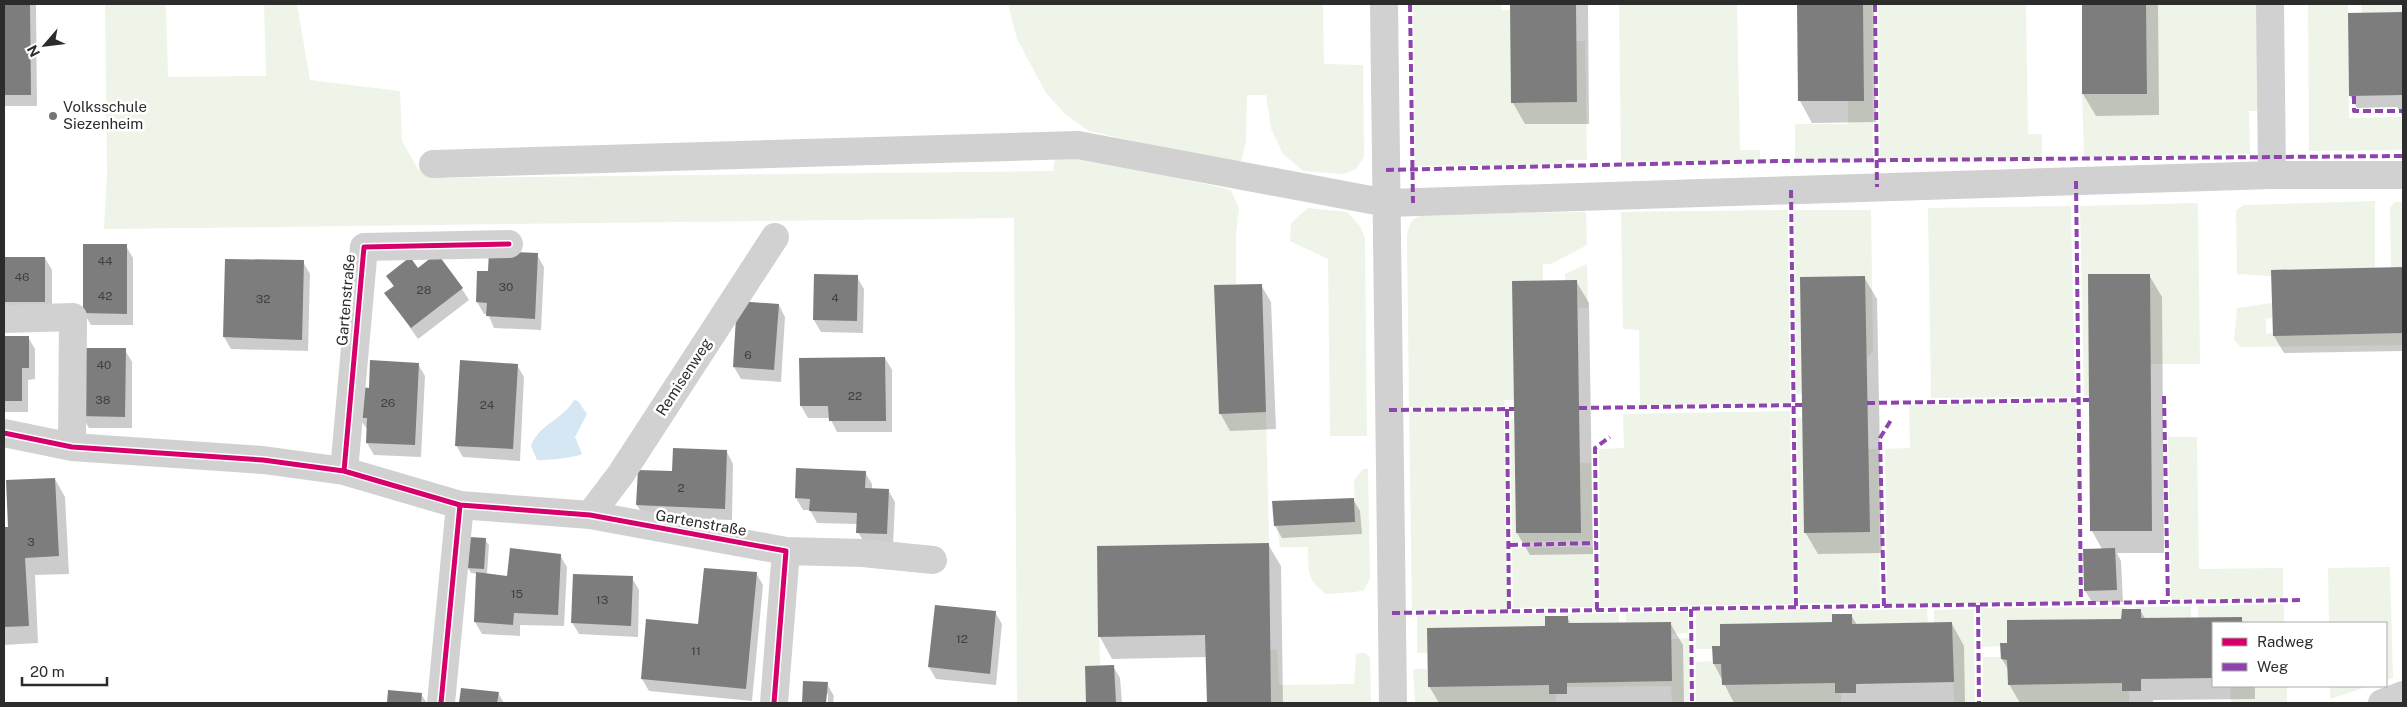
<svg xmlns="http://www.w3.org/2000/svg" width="2407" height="707" font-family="'Public Sans',sans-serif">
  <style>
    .green { fill: #eff4e9 }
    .water { fill: #d4e7f2 }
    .shadow { fill: #0003 }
    .building { fill: #7d7d7d }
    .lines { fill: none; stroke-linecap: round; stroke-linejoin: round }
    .minor { stroke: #d1d1d1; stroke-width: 28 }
    .quiet { stroke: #8e44ad; stroke-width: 4; stroke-dasharray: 8 4; stroke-linecap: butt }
    .cycleway-casing { stroke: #fff; stroke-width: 8 }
    .cycleway { stroke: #d6006c; stroke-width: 5 }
    .poi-dot { fill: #767676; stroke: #fff; stroke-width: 2 }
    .labels { text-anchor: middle; stroke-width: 5; stroke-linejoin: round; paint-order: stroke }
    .number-label { font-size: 12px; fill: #404040 }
    .poi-label { font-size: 15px; fill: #2c2c2c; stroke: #fff; text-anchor: start }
    .street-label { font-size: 15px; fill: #2c2c2c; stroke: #fff }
  </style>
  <rect width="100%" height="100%" fill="#fff"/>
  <!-- green -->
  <path class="green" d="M105 4H166L168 77 266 76 264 4H297L310 80 400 91 402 141 418 169 448 178 1053 171 1056 150 1231 190 1239 209 1236 233V284L1214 286 1219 413 1266 412 1269 543 1097 546 1100 665 1085 666 1086 703H1017L1014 218 104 229 107 173Z
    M1008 4H1323L1324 64 1363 65 1364 157 1356 169 1344 174 1303 171 1283 154 1271 129 1266 95H1247L1246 142 1240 165 1089 131 1066 115 1046 93 1017 39Z
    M1413 4H1501V10H1511L1512 103 1577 102 1576 41H1585L1587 160H1566L1565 164 1415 166Z
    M1619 4H1737L1740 150H1760V160L1621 162Z
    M1863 4H1872L1873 160H1795V124H1848V101H1864Z
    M1878 4H2026L2028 134H2042V158L1880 159Z
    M2146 4H2258L2260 111H2249L2250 154 2084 157 2082 94 2147 93Z
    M2308 4H2348L2349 118 2403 117V150L2309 151Z
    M2361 4H2403V12L2362 13Z
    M2375 201V268L2271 276 2237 274 2236 210 2244 205Z
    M2394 202H2403V267H2391L2390 208Z
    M2198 203 2200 364H2150V274H2089V396H2084L2080 206Z
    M2071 206 2075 397 1931 398 1928 208Z
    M1308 208 1347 212 1360 226 1365 239 1367 436H1330L1328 259 1290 241 1291 223Z
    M1788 210 1790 403 1640 405 1639 330 1623 329 1621 212Z
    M1794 210H1871L1873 352 1866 358 1802 393 1796 394Z
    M1586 212 1587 245 1551 264H1543V280L1512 281 1514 400H1504V406L1409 407 1407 237C1409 223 1411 218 1425 214Z
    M1587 264 1588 308H1578L1577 280 1565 281V274Z
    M2272 303V318L2266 319V334L2273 333V336L2403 333V345L2241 347 2234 340 2237 308Z
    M2076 403 2079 602 1887 604 1885 449 1910 448 1909 405Z
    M1504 411 1507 609 1412 610 1409 412Z
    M1790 411 1793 604 1600 607 1599 449 1624 448 1623 414Z
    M1802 417 1868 449H1878L1880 604 1799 603 1797 418Z
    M1510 419H1514L1516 533H1581L1580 463H1591L1592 540 1512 542Z
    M2168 437H2197L2199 569 2283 568V598L2171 599Z
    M1363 469H1368L1370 578 1364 590 1356 592 1326 594C1305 578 1309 571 1308 547H1280L1278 526 1355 522 1354 480Z
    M1593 547 1594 607 1513 608 1512 548Z
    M2390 567 2393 678 2386 680V623H2329L2328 568Z
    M2284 604V623H2242V618H2198V606Z
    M2191 606V618H2141V609H2135V607Z
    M2127 607 2126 609H2122L2121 619 2007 620V643L2001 646 1982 647 1981 608Z
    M1832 609V622L1720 624V646H1713V649H1696V611Z
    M1927 609 1928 623 1852 624V610Z
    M1974 609 1975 703H1954L1952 623H1934V610Z
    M1688 612V633L1671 634V622H1626V613Z
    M1619 613V622L1568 623V616H1565L1566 614Z
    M1547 614 1545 626 1427 628V653H1417V615Z
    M1689 638V703H1672L1671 686 1567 687V683L1672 681 1671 639Z
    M1270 650H1277L1279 685 1354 684 1356 654C1363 652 1366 652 1370 658L1371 703H1271Z
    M1983 657H2001V659L2007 660 2008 685 2122 683 2129 690V703H1983Z
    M1713 661V664H1721L1722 685 1835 683V693H1841V703H1696V662Z
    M1413 669H1427L1428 687 1549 685V694H1556V703H1415Z
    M2230 686H2287V703H2231Z
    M2330 686H2369L2330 699Z"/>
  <!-- water -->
  <path class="water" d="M574 400 578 401 587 414 575 437 582 454C579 457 544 461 537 460L531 446C539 424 563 420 574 400Z"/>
  <!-- shadow -->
  <path class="shadow" d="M4 4H36L37 106H4Z
    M1511 4H1588L1589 124H1525L1513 103Z
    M1799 4H1874L1876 122 1812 123 1800 101Z
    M2083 4H2158L2159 115 2096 116 2083 94Z
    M2403 13V117L2397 107 2357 108 2350 96 2349 14Z
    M126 246 133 258V325H91L84 313Z
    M537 255 544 267 541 330 494 328 488 314H484L477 302 489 273Z
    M4 258H45L52 270V313L4 314Z
    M226 260 303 262 310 274 308 351 231 349 224 337Z
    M2403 268V351L2284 353 2274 336 2272 271Z
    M418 269 462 289 469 300 418 339 386 293 394 287 388 276Z
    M2149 275 2162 297 2164 553H2117L2121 561 2123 602H2092L2085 591 2102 549 2092 531Z
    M857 277 864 289 863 333 821 332 814 320Z
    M1864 277 1877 299 1882 553 1818 554 1805 532Z
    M1576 281 1589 303 1593 554 1530 555 1517 533 1514 282Z
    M1261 285 1271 302 1276 429 1230 431 1220 413Z
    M779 305 785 317 781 382 741 379 734 367Z
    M4 337H28L35 349V379L28 380V412H4Z
    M125 350 132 362V428H89L82 416Z
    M885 358 892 370V432H837L830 418H808L801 406Z
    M418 364 425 376 421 457 374 455 367 443 368 430 359 418 370 389Z
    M517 365 524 377 520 461 463 457 456 445Z
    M727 452 733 464 732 520 644 517 637 505Z
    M865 472 872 484V489L888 490 895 502 893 545 865 544 858 532V524L817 523 810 510H803L796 498Z
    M55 479 65 497 69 574 35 575 38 643 4 645V528H9Z
    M1353 499 1360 511 1362 534 1282 538 1275 526Z
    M485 540 489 545 487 574 508 577 560 555 567 567 564 626 520 625V636L482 634 475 622 478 574 471 573 468 568Z
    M1268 544 1281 566 1283 703H1208L1207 657 1112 659 1100 637Z
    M756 573 763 585 752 701 649 691 642 679Z
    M632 578 639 590 638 637 579 634 572 622Z
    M2140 610 2146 620 2241 619 2244 623H2213V686H2255V699L2153 700V703H2020L2009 684V671L2002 659 2122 620Z
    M995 612 1002 624 996 685 936 679 929 667Z
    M1851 615 1857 625 1952 624 1964 646 1965 703H1734L1714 664 1834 623Z
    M1567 617 1571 624 1670 623 1683 645 1684 703H1439L1429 686Z
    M1113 666 1120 678 1122 703H1088L1086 667Z
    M804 682 827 684 834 696 833 703H828V694H826L825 703H803Z
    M462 690 498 693 504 703H460Z
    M389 692 421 694 427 703H388Z"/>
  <!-- building -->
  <path class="building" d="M4 4H30L31 95H4Z
    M1510 4H1576L1577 102 1511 103Z
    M1797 4H1863L1864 101H1798Z
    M2082 4H2146L2147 94H2082Z
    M2403 12V95L2349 96 2348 13Z
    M83 244H127V314L83 313Z
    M489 251 538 253 535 319 486 316 487 303 476 302 477 271H488Z
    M437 253 463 288 411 328 384 293 394 286 386 276 410 257 418 268Z
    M4 257H45V302H4Z
    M225 259 304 260 302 340 223 337Z
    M2403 267V333L2273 336 2271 270Z
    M814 274 858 275 857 321 813 320Z
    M2088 274H2150L2152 531H2090Z
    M1865 276 1870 532 1804 533 1800 277Z
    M1577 280 1581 533H1516L1512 281Z
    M1262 284 1266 412 1219 414 1214 285Z
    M737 301 779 304 774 370 733 367Z
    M4 336H29V368H22V401H4Z
    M82 348H126L125 417 81 416Z
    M885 357 886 421H829L828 406H800L799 358Z
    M370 360 419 363 415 445 366 443 367 418H358L360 387 369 388Z
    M460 360 518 364 513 449 455 446Z
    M673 448 727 450 725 509 636 505 638 470 672 471Z
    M796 468 866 471 865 488 889 489 887 534 856 533 857 513 809 511 810 499 795 498Z
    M55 478 59 556 25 558 29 626 4 627V527H8L6 480Z
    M1354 498 1355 522 1274 526 1272 501Z
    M469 537 486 538 484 569 467 568Z
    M1269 543 1271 703H1207L1205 635 1098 637 1097 546Z
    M510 548 561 554 558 615 514 613 513 625 474 622 476 572 507 576Z
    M2115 548 2117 590 2084 591 2083 549Z
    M704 568 757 572 746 689 641 679 646 619 698 624Z
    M573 574 633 576 631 626 571 623Z
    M935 605 996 611 990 674 928 667Z
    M2122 609H2141V618L2242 617V623H2213V678L2141 679V691H2122V683L2008 685 2007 660 2001 659 2000 643H2007V620L2121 619Z
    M1832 614H1852V624L1952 622 1954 682 1856 684V693H1835V683L1722 685 1721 664H1713L1712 646H1720V624L1832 622Z
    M1545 616H1568V623L1671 622 1672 681 1567 683V694H1549V685L1428 687 1427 628 1545 626Z
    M1114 665 1116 703H1086L1085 666Z
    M803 681 828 682 826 703H802Z
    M461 688 499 692 497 703H459Z
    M388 690 422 693 421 703H387Z"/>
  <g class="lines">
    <!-- minor -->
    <path class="minor" d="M1384 4 1393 703
      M2270 4 2272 175
      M433 164 1078 145 1387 203 2272 175H2403
      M4 319 73 317 72 447
      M4 433 72 447 263 460 344 471 460 505
      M344 471 364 247 509 244
      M590 515 621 474 775 237
      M786 551 863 553 933 560
      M441 703 460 505 590 515 786 551 774 703
      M2382 703 2403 695"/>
    <!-- quiet -->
    <path class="quiet" d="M1410 4 1413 203
      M1875 4 1877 187
      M2354 96V111H2403
      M1386 170 1777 161 2403 156
      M2076 181 2081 603
      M1791 190 1796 607
      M2164 396 2168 602
      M1867 403 2089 400
      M1579 408 1802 405
      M1507 409 1509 612
      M1389 410 1514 409
      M1510 545 1596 543
      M1978 605 1979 703
      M1884 606 1880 438 1891 420
      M1691 609 1692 703
      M1597 610 1595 448 1610 437
      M1392 613 2301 600"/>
    <defs>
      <path id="cycleway" d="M4 433 72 447 263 460 344 471 460 505
        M344 471 364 247 509 244
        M441 703 460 505 590 515 786 551 774 703"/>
    </defs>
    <!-- cycleway casing -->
    <use href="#cycleway" class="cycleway-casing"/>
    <!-- cycleway -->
    <use href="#cycleway" class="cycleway"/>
  </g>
  <!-- markers -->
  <circle class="poi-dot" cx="53" cy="116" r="5"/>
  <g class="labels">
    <!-- number labels -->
    <g class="number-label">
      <text x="105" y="265">44</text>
      <text x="22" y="281">46</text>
      <text x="506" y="291">30</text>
      <text x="424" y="294">28</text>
      <text x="105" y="300">42</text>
      <text x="835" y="302">4</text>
      <text x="263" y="303">32</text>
      <text x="748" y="359">6</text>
      <text x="104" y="369">40</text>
      <text x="855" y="400">22</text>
      <text x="103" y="404">38</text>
      <text x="388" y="407">26</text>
      <text x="487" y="409">24</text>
      <text x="681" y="492">2</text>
      <text x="31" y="546">3</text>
      <text x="517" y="598">15</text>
      <text x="602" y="604">13</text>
      <text x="962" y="643">12</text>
      <text x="696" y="655">11</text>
    </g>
    <!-- poi labels -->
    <g class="poi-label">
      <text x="63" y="112">Volksschule<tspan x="63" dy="17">Siezenheim</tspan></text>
    </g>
    <!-- street labels -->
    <g class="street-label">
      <text transform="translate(346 300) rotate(-85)" y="5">Gartenstraße</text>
      <text transform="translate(684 377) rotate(-57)" y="5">Remisenweg</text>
      <text transform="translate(701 523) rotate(10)" y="5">Gartenstraße</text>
    </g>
  </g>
  <!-- border -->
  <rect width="2407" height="707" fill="none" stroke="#2c2c2c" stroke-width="10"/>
  <!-- legend -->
  <rect x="2212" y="622" width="175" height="65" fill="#ffffff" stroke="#ababab"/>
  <rect x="2222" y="638" width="25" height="8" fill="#d6006c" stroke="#ababab"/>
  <text x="2257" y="647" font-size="15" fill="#2c2c2c">Radweg</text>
  <rect x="2222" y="663" width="25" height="8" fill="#8e44ad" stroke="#ababab"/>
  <text x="2257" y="672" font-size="15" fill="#2c2c2c">Weg</text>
  <!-- north arrow -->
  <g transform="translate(45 45) rotate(242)" stroke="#ffffff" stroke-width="4" paint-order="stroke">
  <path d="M0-4L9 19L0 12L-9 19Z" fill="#2c2c2c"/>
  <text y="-8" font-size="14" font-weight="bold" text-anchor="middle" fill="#2c2c2c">N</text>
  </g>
  <!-- scale -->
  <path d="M22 677v8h85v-8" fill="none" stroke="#2c2c2c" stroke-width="2.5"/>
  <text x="30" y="677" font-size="15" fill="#2c2c2c" stroke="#ffffff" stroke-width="4" paint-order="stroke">20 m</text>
</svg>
